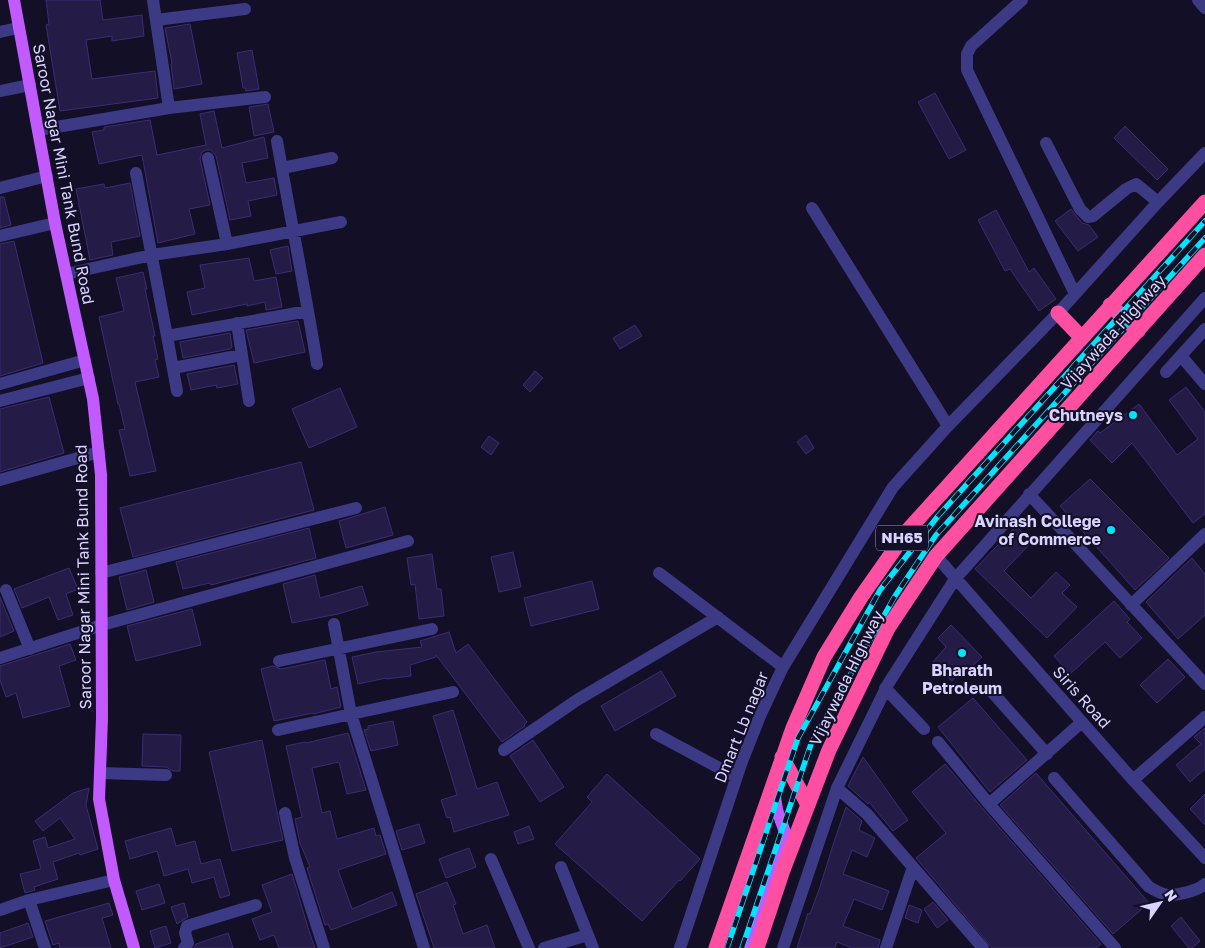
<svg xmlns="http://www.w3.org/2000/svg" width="1205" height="948" font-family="'Golos Text',sans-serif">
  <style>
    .building { fill: #241b47; stroke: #3b2d73 }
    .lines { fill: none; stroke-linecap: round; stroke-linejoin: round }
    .minor { stroke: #3d3a85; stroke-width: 12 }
    .major { stroke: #c25bff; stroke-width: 12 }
    .highway { stroke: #ff4fa3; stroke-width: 15 }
    .rail-casing { stroke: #00e5ff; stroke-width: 5.5 }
    .rail { stroke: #130f26; stroke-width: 4; stroke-dasharray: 11; stroke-linecap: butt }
    .poi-dot { fill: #00e5ff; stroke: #130f26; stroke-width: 2 }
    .labels { text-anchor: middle; stroke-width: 4; stroke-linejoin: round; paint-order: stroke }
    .shield { fill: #130f26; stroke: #9e99be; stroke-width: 1 }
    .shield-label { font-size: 15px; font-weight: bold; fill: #d9d4ff }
    .street-label { font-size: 16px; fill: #d9d4ff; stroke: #130f26 }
    .poi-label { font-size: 16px; font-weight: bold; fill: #d9d4ff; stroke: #130f26; text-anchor: end }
  </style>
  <rect width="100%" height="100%" fill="#130f26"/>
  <!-- building -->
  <path class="building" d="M46 0H100L103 20 142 15 144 36 112 41V36L86 40 92 79 155 71 158 98 60 111 46 25 49 24Z
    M190 24 202 84 174 89 171 64 172 63 165 28Z
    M252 50 259 89 246 91 245 88H243L237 53Z
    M935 93 966 150 949 159 918 102Z
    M268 104 274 132 254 136 249 107Z
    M214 111 222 148 264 137 268 158 242 163 246 183 274 178 277 195 248 201 251 216 230 220 216 156 211 150H206L202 152 200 159 210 205 189 209 195 234 158 243 142 155 99 164 92 132 104 130V127L150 120 157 155 206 145 200 114Z
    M1125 126 1168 169 1157 180 1114 138Z
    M130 183 140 236 111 242 113 255 90 260 76 189 104 184 105 188Z
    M0 197H4L11 225 0 228Z
    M1071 209 1082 223 1089 225 1098 237 1078 251 1055 221Z
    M996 210 1029 272 1034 268 1056 299 1039 311 1010 269 1005 271 978 220Z
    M14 241 43 363 0 376V244Z
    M288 246 292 271 276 274 270 250Z
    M249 258 254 281 276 277 282 307 266 310 265 302 247 306V304L192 315 187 292 205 288 200 265Z
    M143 272 147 289H145L155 336H153L158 359 155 360 159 377 135 382 156 471 130 476 119 430 125 429 119 404H118L99 317 124 311 116 278Z
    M298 321 305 352 254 363 246 330Z
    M635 325 642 336 620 349 613 338Z
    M230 333 232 347 230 349 183 358 180 342Z
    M234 365 238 384 217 388 216 385 191 390 187 374Z
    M535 371 543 378 530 392 523 385Z
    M1186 387 1205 412V514L1193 523 1132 443 1112 463 1090 440 1098 431 1100 433 1139 404 1177 455 1198 439 1169 400Z
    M340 388 357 427 309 448 292 409Z
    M49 397 64 453 0 472V409Z
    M806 435 814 448 806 454 797 442Z
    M489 436 499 443 491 455 481 447Z
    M301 462 314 510 133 557 120 508Z
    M1090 479 1169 558 1135 590 1060 506Z
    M385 507 393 535 346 548 339 521Z
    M1016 526 1032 542 1004 571 1031 598 1056 572 1070 585 1062 593 1077 607 1047 638 975 569Z
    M309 528 316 558 211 585 210 583 183 589 176 562Z
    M513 552 521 587 499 592 491 557Z
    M432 554 437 589H441L444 616 419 619 415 584 411 585 407 558Z
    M1192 558 1205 574V615L1178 639 1146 602Z
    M69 568 78 589 66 594 73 615 58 620 49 597 22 608 14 589Z
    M146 570 154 602 127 610 119 577Z
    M315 575 320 598 362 586 368 605 338 614 292 623 283 584Z
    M592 581 599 609 531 626 524 598Z
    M0 597 14 631 0 637Z
    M1114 601 1130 619 1127 622 1142 638 1120 658 1105 642 1070 674 1054 656Z
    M192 609 201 645 136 661 127 626Z
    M951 625 982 657 968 670 965 667 952 681 932 663 946 647 938 638Z
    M449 632 456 653 468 644 527 722 524 725 525 726 502 742 436 655V657L410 665 411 676 386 679V678L358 684 352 657 376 652 422 647 420 641Z
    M70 644 76 660 59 666 70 706 23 718 16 693 6 697 0 680V666Z
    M1168 659 1185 677 1157 703 1140 685Z
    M325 660 331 689 337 687 341 707 313 714V713L274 721 261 669 273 666 281 669Z
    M661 671 676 696 615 731 601 706Z
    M973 698 1027 760 990 792 938 727Z
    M453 710 477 789 497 782 509 815 454 832 450 817 447 818 441 800 457 795 433 716Z
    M393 721 398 745 371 751 364 730 368 729V726Z
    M1205 728V769L1190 782 1176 765 1201 744 1194 737Z
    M348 733 366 790 347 794 339 762 312 768 322 813 330 811 337 839 374 828 376 836 380 835 386 854 338 870 352 909 392 892 397 905 331 930 328 924 325 925 307 868 310 867 300 843 295 819 302 817 286 746 305 742 306 743Z
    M143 734 181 735 180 771H173L166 767 142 766Z
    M262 740 283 840 232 851 209 752Z
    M533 740 564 787 540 802 510 756Z
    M863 757 908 820 893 831 869 802 868 804 848 786Z
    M945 764 983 809 1101 944 1096 948H992L916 858 946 833 912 792Z
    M1036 773 1149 903 1113 934 1000 805Z
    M607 774 700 859 680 881 679 880 642 921 555 844 592 802 587 797Z
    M89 788 86 805 98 849 80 855 79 853 53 862 58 879 34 887 35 890 25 893 20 874 41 869 33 841 45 837 48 848 75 839 60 818 43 831 35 821 73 793Z
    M1205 794V825L1190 809Z
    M846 807 862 821 859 830 875 838 867 857 852 850 843 874 889 891 882 910 854 899 843 926 880 940 878 948H852L837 942 835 948H797L808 913 810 914 820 887 833 845Z
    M419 824 425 843 402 850 396 831Z
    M529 826 534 839 518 844 514 832Z
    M171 828 176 846 195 841 201 864 220 859 230 895 220 898 214 877 192 883 188 869 164 876 157 851 130 859 125 841Z
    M469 848 476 867 446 878 439 859Z
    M292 874 309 931 315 948H279L274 935 260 940 252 919 272 912 262 885Z
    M447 882 456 904 453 905 463 934 487 925 495 948H434L416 894Z
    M159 884 165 903 142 910 136 891Z
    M933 902 948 920 937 928 924 909Z
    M109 903 113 915 102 918 111 948H60L59 943 53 945 45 921Z
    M184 903 188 917 177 924 171 907Z
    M909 905 922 910 918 923 905 918Z
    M1181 917 1200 941 1192 948H1189L1171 926Z
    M28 923 33 937 0 948V933Z
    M166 926 171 943 155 948 150 931Z
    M228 933 233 948H194L196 944Z"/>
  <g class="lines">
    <!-- minor -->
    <path class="minor" d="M153 0 169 108
      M1022 0 971 46 967 54V70L1075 294
      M1198 0 1205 8
      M156 20 245 9
      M0 32 18 28
      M0 91 30 85
      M39 130 169 108 265 97
      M277 141C290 216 305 289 317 364
      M1046 143 1080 209 1088 217 1093 216 1126 189 1136 184 1158 202
      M208 158 227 244
      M282 168 332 158
      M136 173 167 336 308 311
      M0 188 47 176
      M812 208 948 426
      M0 236 55 223
      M66 274 152 255 227 244 341 222
      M237 323 249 401
      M167 336 177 391
      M1181 356 1205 384
      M173 368 242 355
      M1166 372 1205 329
      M0 384 85 360
      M0 401 89 378
      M0 480 99 452
      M1029 494 1205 684
      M936 556 1133 780 1205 858
      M101 573 356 508
      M659 573 783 667
      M6 590 30 649
      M1131 605 1205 534
      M334 624 351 714 424 948
      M0 658 102 625 408 541
      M279 661 432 629
      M885 688 924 729
      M993 693 1047 754
      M278 730 453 692
      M656 734 736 777
      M938 742 989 804 1115 948
      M504 750 577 700 718 617
      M100 773 166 775
      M1054 778 1149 887C1155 890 1162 895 1169 895 1179 895 1197 891 1205 884
      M1133 780 1205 717
      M837 788 867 814 983 948
      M989 804 1082 722
      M285 813 295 858 324 948
      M491 859 529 948
      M561 867 593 948
      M29 900 45 948
      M0 910 29 900 114 880
      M184 948 188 943 185 933 187 926 256 905
      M544 948 588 935
      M680 948 741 764 760 716 783 667 893 487 948 426 1058 313 1158 202 1205 153
      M783 948 837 788 888 684 955 579 1205 298
      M886 948 913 867"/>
    <!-- major -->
    <path class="major" d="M14 0 55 223 93 399 101 475 102 718 99 799 114 880 134 948
      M748 948 786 835 777 810 773 784"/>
    <!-- highway -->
    <path class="highway" d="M1110 305 1138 331
      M1058 313 1081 337
      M782 757 808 805
      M716 948 793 728 824 657 861 597 908 530 1205 202
      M757 948 783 870 829 750 888 628 936 556 1205 255"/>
    <defs>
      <path id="rail" d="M727 948 798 738 880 590 938 516 1205 221
        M742 948 811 744 895 596 936 535 1205 238"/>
    </defs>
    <!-- rail casing -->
    <use href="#rail" class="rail-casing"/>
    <!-- rail -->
    <use href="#rail" class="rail"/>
  </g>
  <!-- markers -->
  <g class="poi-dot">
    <circle cx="1133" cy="415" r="5"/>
    <circle cx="1111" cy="530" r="5"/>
    <circle cx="962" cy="653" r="5"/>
  </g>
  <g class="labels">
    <!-- shield labels -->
    <rect class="shield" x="876" y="525.5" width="52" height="25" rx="4"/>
    <g class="shield-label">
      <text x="902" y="543">NH65</text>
    </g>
    <!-- street labels -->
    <g class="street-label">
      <text transform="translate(64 174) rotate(79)" y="6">Saroor Nagar Mini Tank Bund Road</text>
      <text transform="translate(1113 332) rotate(-48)" y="6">Vijaywada Highway</text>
      <text transform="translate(83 577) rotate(-91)" y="6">Saroor Nagar Mini Tank Bund Road</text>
      <text transform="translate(846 678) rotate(-64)" y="6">Vijaywada Highway</text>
      <text transform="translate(1082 697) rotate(48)" y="6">Siris Road</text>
      <text transform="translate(741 727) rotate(-68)" y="6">Dmart Lb nagar</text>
    </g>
    <!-- poi labels -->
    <g class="poi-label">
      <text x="1123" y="421">Chutneys</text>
      <text x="1101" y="527">Avinash College<tspan x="1101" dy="18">of Commerce</tspan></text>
      <text x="962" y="676" text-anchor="middle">Bharath<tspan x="962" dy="18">Petroleum</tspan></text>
    </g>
  </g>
  <!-- north arrow -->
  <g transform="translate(1160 903) rotate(56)" stroke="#130f26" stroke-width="4" paint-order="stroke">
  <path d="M0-4L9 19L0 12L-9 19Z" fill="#d9d4ff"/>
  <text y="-8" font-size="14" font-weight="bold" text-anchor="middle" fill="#d9d4ff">N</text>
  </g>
</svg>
